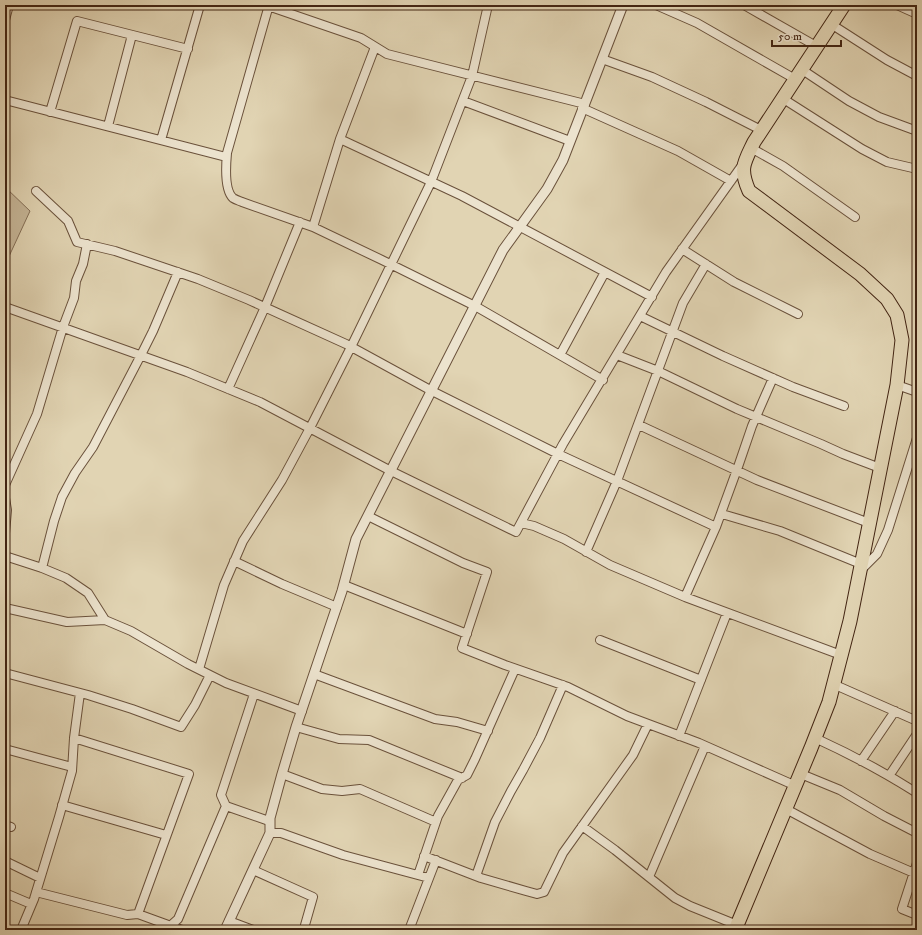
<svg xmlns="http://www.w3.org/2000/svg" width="922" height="935" font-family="'IM FELL DW Pica',serif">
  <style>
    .green { fill: #c6b698; stroke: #846e56 }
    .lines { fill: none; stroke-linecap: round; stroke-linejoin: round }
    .minor-casing { stroke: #6a513b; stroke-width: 10 }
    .tertiary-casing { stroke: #6a513b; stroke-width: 11 }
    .trunk-casing { stroke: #432513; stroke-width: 15 }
    .minor { stroke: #ece3ce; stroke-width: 8 }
    .tertiary { stroke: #ece3ce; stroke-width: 9 }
    .trunk { stroke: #e1d4b3; stroke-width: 13 }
  </style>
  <rect width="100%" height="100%" fill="#e1d4b3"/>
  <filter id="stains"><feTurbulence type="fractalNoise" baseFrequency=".005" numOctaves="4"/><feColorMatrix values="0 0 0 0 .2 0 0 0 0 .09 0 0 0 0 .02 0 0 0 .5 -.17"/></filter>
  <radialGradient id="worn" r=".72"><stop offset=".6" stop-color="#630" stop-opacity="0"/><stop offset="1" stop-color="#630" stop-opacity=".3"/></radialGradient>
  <!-- green -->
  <path class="green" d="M5 187 30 211 5 265Z"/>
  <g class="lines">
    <defs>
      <path id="minor" d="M269 5 227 153C226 164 224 190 233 198 236 200 240 201 242 202L313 227 382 260 475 306 603 380
        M656 5 697 23 795 79
        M744 5 816 46
        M897 5 917 14
        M268 6 361 38 387 54 585 104
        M5 20 9 5
        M831 24 887 60 917 76
        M602 59 652 77 706 102 761 130
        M801 69 849 101 879 117 917 131
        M782 98 862 149 887 162 917 169
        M5 100 226 157
        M463 101 570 141
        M582 108 678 151 731 181
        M50 112 77 21 188 49
        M108 126 132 35
        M340 139 462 196 652 297
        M161 140 200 5
        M751 148 783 166 855 217
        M36 191 68 221 77 242 115 251 198 279 249 300 346 344 432 391 558 454 716 527
        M313 227 340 139 375 47
        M682 249 734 282 798 314
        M5 307 187 372 260 402 391 471 516 532 563 444 666 272 743 164
        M640 316 723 356 793 387 844 406
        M560 355 605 272
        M617 355 658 371 737 409 821 444 843 454 880 468
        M897 385 917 392
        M228 389 265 307 300 222
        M639 425 757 480 869 523
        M5 485 37 414 63 327 74 298 76 281 83 264 87 244
        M5 498 7 510 5 533
        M722 514 780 531 861 564
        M368 516 463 563 487 572 462 648 505 665 568 687 627 716 699 743 796 786
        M521 523 534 526 564 539 610 565 685 597 841 655
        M586 552 617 481 683 303 706 264
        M5 556 42 568 66 578 88 593 105 620 131 631 188 664 226 683 302 711
        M234 561 282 584 337 607
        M42 568 54 521 62 497 75 473 93 447 141 355 153 331 178 272
        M860 571 877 554 888 530 917 438
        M344 585 467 634
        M685 597 716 527 739 464 752 426 773 378
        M5 608 67 622 105 620
        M600 640 701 680
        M199 669 224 585 243 541 282 480 310 428 351 347 431 182 472 76 488 5
        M5 673 88 695 132 709 181 727 195 705 210 675
        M314 674 435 719 457 722 488 731
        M833 684 917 721
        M296 727 339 739 369 740 462 778
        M679 736 727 613
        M74 738 189 774 138 914
        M815 738C850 754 884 772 917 793
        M5 749 72 767
        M861 761 895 711
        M282 774 322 789 342 791 360 789 436 822
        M801 774 840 790 884 816 917 833
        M889 776 917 734
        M62 805 166 835
        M226 806 221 795 254 694
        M786 809 870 854 914 873
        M5 825 11 827
        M582 826 615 850 675 898 690 906 737 925
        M270 833H281L343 855 429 878
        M424 856 481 878 526 891 537 894 544 892 563 853 633 755 648 724
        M5 861 40 878
        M917 863 902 909 917 915
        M253 870 313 897 305 925
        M418 875 438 816 458 780 467 775 475 759 515 669
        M476 876 495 822 511 791 523 770 540 738 563 685
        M649 877 705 746
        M36 892 127 915 138 914 182 930
        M5 893 31 904
        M229 921 253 930
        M21 930 34 899 59 817 72 771 74 738 80 693
        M167 930 169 927 178 919 226 806 269 821
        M409 930 436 860"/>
      <path id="tertiary" d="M225 930 270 833V818L282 774 296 727 342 591 356 539 503 250 547 189 563 160 623 5"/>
      <path id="trunk" d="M735 930 811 748 829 702 850 621 897 385 902 340 897 315 887 299 860 274 749 191C739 168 744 163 754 142L844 5"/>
    </defs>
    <!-- minor casing -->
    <use href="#minor" class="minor-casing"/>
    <!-- tertiary casing -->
    <use href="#tertiary" class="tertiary-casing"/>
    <!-- trunk casing -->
    <use href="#trunk" class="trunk-casing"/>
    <!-- minor -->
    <use href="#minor" class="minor"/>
    <!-- tertiary -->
    <use href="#tertiary" class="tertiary"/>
    <!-- trunk -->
    <use href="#trunk" class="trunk"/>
  </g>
  <!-- margin -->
  <rect width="922" height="935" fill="none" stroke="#e1d4b3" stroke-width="20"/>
  <rect x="6" y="6" width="910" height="923" fill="none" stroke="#432513" stroke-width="2"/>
  <rect x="10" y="10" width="902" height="915" fill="none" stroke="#432513"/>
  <!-- scale -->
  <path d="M772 40v6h69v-6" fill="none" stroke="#432513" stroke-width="2"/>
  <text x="778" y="40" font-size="12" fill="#432513" stroke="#ece3ce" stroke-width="3" paint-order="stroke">50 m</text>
  <rect width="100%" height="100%" filter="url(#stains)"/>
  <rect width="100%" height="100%" fill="url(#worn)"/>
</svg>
